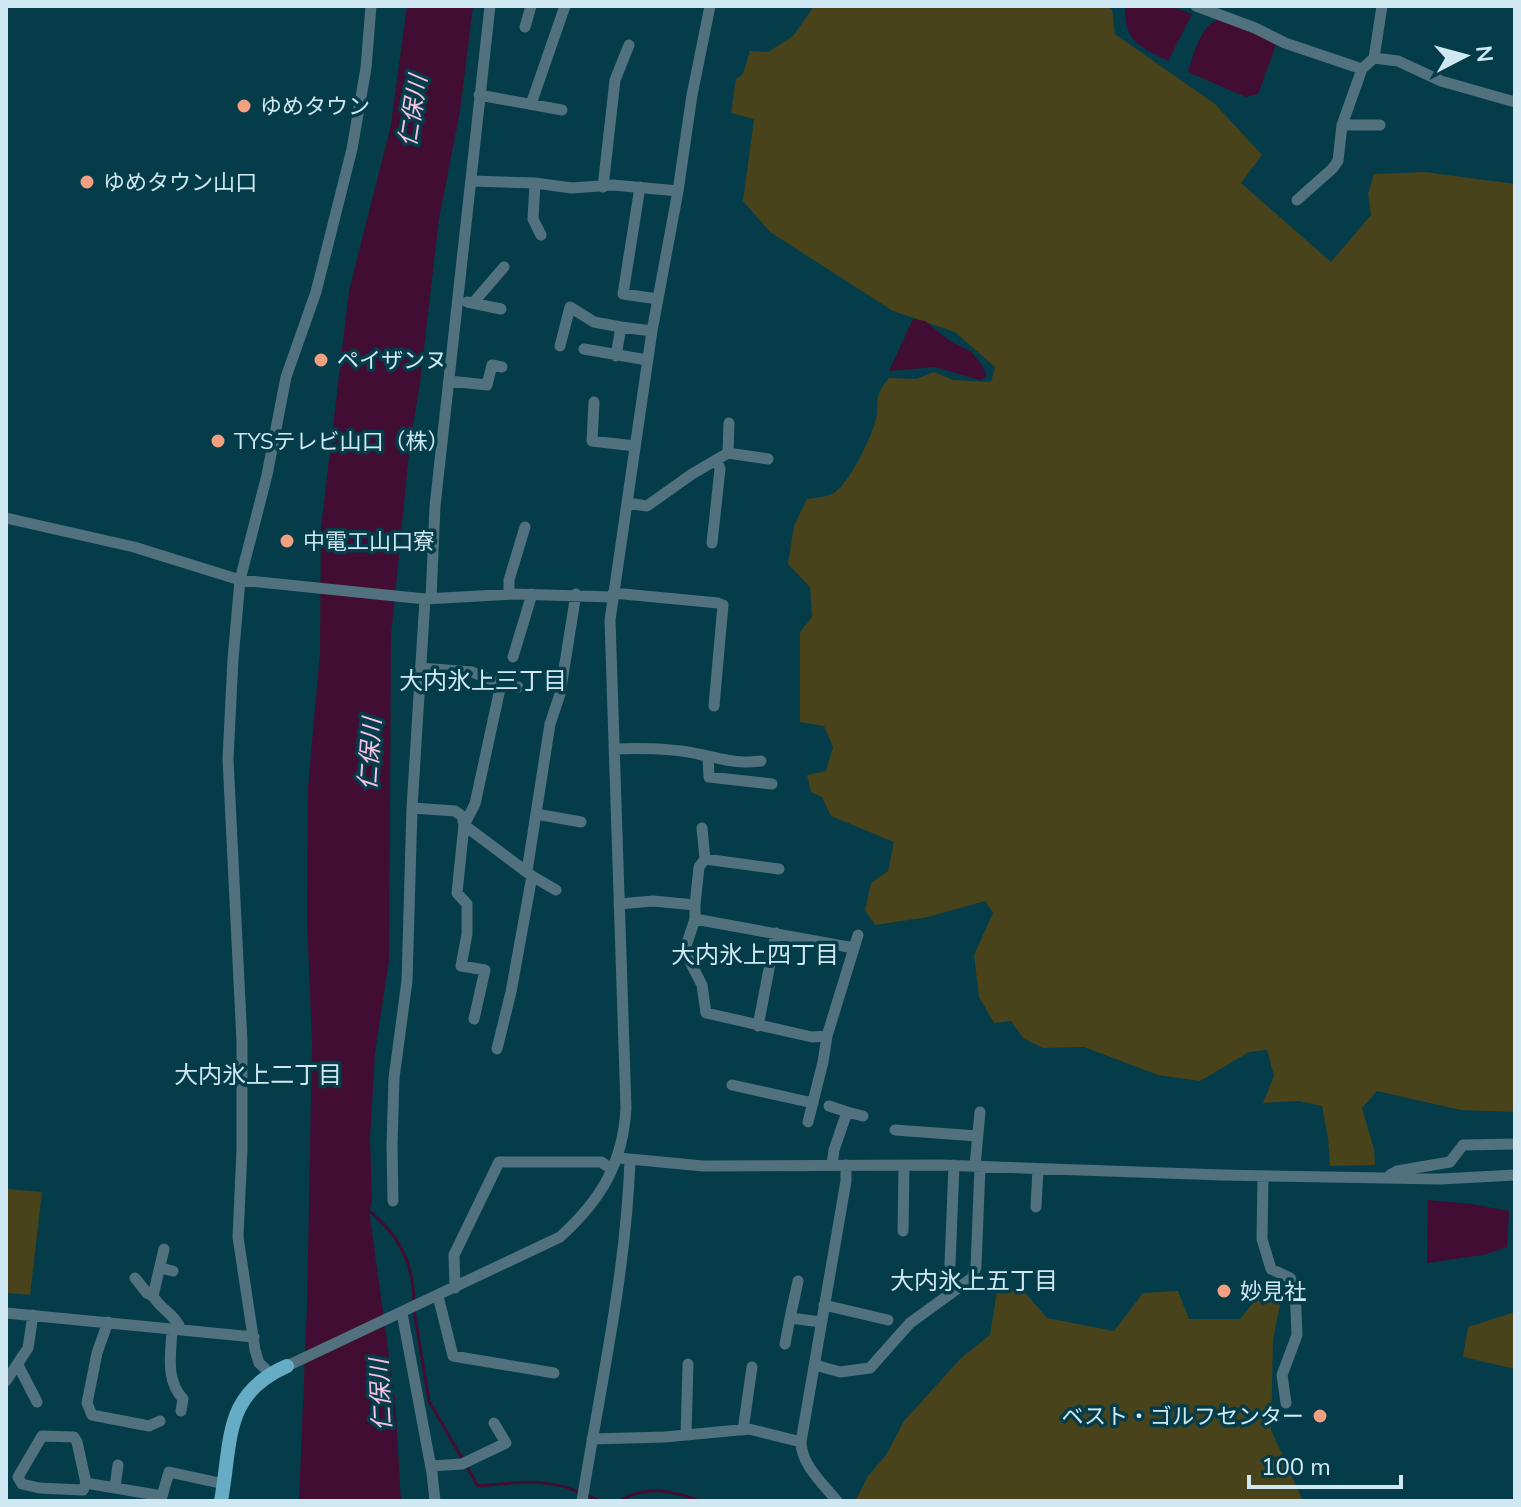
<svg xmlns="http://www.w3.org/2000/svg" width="1521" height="1507" font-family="'Nunito Sans','Noto Sans JP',sans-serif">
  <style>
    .green { fill: #48431a }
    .water { fill: #420d32 }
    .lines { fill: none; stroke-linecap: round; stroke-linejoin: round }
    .stream { stroke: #420d32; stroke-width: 3 }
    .minor { stroke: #50717d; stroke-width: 11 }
    .major { stroke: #65acc4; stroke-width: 14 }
    .poi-dot { fill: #f2a080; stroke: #053c4a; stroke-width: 3 }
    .labels { text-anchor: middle; stroke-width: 7; stroke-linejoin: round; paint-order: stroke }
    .poi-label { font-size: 22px; fill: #d0e8f2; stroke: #053c4a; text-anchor: start }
    .water-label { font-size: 24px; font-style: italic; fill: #f8c2e3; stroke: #053c4a }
    .neighbourhood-label { font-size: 24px; fill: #d0e8f2; stroke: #053c4a }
  </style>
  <rect width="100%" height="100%" fill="#053c4a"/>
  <!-- green -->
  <path class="green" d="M814 6H1103L1112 9 1115 34 1215 104 1262 155 1241 183 1331 262 1371 215 1368 194 1374 174 1425 172 1515 184V1112L1461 1110 1377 1091 1362 1108 1374 1149 1375 1165 1330 1166 1328 1138 1322 1106 1299 1101 1263 1103 1274 1076 1267 1050 1249 1052 1200 1081 1158 1075 1084 1047 1043 1048 1023 1038 1011 1021 994 1023 979 997 974 955 993 913 985 901 928 917 875 925 865 910 871 883 888 871 894 842 831 816 822 797 811 792 807 775 826 771 833 747 824 726 800 722V632L812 617 810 587 788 564 794 526 807 499C815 498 825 497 832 494 848 487 872 436 876 419 880 398 873 397 889 378L916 379 934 372 953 380 991 382 995 367 955 332 893 311 770 232 743 201 754 119 731 113 736 79 743 74 750 51 768 52 793 36Z
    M6 1189 42 1192 30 1295 6 1293Z
    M1267 1286 1281 1299 1273 1340 1271 1430 1303 1501H855L868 1476 886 1455 904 1421 961 1358 990 1335 997 1291 1022 1289 1047 1318 1114 1331 1143 1293 1178 1291 1189 1319H1240Z
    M1515 1312V1369L1463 1357 1468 1327Z"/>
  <!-- water -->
  <path class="water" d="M407 6H473L460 111 439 219 420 383 410 443 391 636 389 960 375 1053 370 1138 372 1202 369 1210 395 1399 401 1501H299L307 1306 312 1042 307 922 308 788 320 652 321 528 349 291 391 125Z
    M1125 6H1170L1192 14 1168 61C1139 46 1124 42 1125 6Z
    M1219 19 1261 34 1276 45 1258 94 1246 97 1188 72C1194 54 1200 26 1219 19Z
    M913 319 925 321 950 341 972 352 983 367 987 376 980 380 935 367 889 371Z
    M1428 1200 1472 1204 1509 1211 1507 1247 1483 1255 1427 1263Z"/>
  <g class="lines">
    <!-- stream -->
    <path class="stream" d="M368 1210C398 1233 414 1264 414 1303
      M414 1311 429 1401 463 1460
      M467 1467 478 1486C513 1483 546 1477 578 1492
      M585 1495 600 1501
      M620 1501C646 1484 673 1491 700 1501"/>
    <!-- minor -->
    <path class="minor" d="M1196 6 1255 28 1285 43 1362 69 1374 58 1382 6
      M525 27 531 6
      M1374 58 1398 61 1441 81 1515 102
      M479 95 562 110
      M531 104 565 6
      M1342 125H1380
      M472 181 535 183 572 188 613 185 678 191
      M535 183 533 219 541 235
      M603 187 615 80 629 45
      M640 187 623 294 658 299
      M1297 200 1332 169 1338 161 1342 125 1362 69
      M467 302 501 309
      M473 303 504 267
      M560 346 570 307 594 322 621 327
      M584 349 647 360
      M616 356 621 327 652 331
      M449 381 487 385 492 365 502 367
      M594 402 592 441 635 446
      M728 453 729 423
      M627 503 647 506 692 474 728 453 768 459
      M6 518 134 547 240 580 425 599 514 594 612 597
      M712 543 720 469 717 460
      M613 593 718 603 723 605 714 706
      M509 594V580L525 527
      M431 599 435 506 490 6
      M513 657 532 594
      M420 668 472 672 501 684 518 687
      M614 749C642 748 671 748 698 754 724 759 733 764 761 761
      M708 757 709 777 772 784
      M412 808 455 811 462 816 464 825 532 876 556 890
      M536 814 581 822
      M702 828 705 859
      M527 871 550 724 560 694 576 594
      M619 904 653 901 695 905 699 867 705 859 779 869
      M695 905V919L686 946 687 956 702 985 706 1013 812 1037 827 1036 858 935
      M695 919 854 948
      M474 1019 485 970 461 966 467 934V904L457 893 464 825 475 804 501 684
      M758 1026 776 933
      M497 1049 511 992 532 876
      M732 1085 813 1103
      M829 1106 847 1112
      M808 1122 823 1062 827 1036
      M895 1130 977 1136
      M619 1158 703 1166 940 1165 1222 1175 1441 1179 1515 1175
      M832 1165 834 1150 847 1112 863 1116
      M975 1166 980 1112
      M1390 1175 1397 1171 1450 1162 1463 1145 1515 1144
      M1263 1176 1262 1239 1271 1269 1290 1278 1295 1287 1297 1335 1282 1375 1286 1403
      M393 1201 392 1145 394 1078 407 981 412 808 425 599
      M1036 1207 1038 1169
      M903 1231 904 1165
      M164 1249 153 1296C160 1309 177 1316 181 1330
      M950 1264 954 1165
      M160 1268 173 1271
      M135 1278 147 1293 153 1296
      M455 1288 454 1255 499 1162H601L612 1169
      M438 1296 453 1356 554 1373
      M824 1305 888 1320
      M6 1313 254 1337
      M402 1313 432 1473 435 1501
      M790 1318 798 1281
      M108 1322 97 1353 87 1403 92 1415 149 1426 160 1421
      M172 1329C171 1355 165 1379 183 1399L181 1411
      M785 1344 790 1318 821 1322
      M18 1365 37 1402
      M815 1365 840 1372 870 1368 910 1323 972 1278 976 1267 980 1166
      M287 1366 560 1237C601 1200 623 1163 626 1108L610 620 652 331 678 191 692 95 710 6
      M271 1374 259 1363 255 1350 238 1237 242 1150V1042L228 759 233 659 240 580 267 475 286 377 316 292 352 149 366 68 371 6
      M6 1381 28 1348 33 1315
      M743 1430 752 1367
      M686 1435 688 1364
      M592 1439 665 1437 749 1429 801 1442
      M431 1466 462 1464 506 1443 494 1423
      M86 1483 83 1490 39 1488 22 1484 18 1477 42 1436 74 1437 77 1442 86 1483 162 1496 169 1472 224 1484
      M115 1487 118 1465
      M582 1501C600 1388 626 1274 630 1160
      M837 1501C823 1484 801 1464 801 1442L846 1181V1165"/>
    <!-- major -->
    <path class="major" d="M221 1501C232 1440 223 1394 287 1366"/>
  </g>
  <!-- markers -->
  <g class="poi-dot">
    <circle cx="244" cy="106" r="8"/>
    <circle cx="87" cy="182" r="8"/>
    <circle cx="321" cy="360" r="8"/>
    <circle cx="218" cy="441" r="8"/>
    <circle cx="287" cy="541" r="8"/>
    <circle cx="1224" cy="1291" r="8"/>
    <circle cx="1320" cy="1416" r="8"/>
  </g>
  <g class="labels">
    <!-- poi labels -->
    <g class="poi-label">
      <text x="260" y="114">ゆめタウン</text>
      <text x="103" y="190">ゆめタウン山口</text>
      <text x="337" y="368">ペイザンヌ</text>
      <text x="234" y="449">TYSテレビ山口（株）</text>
      <text x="303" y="549">中電工山口寮</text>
      <text x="1240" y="1299">妙見社</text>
      <text x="1304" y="1424" text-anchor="end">ベスト・ゴルフセンター</text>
    </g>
    <!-- water labels -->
    <g class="water-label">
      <text transform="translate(413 111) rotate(-81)" y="8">仁保川</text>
      <text transform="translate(370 754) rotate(-86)" y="8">仁保川</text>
      <text transform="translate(381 1395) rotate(-93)" y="8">仁保川</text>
    </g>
    <!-- neighbourhood labels -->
    <g class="neighbourhood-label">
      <text x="483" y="689">大内氷上三丁目</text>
      <text x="755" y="963">大内氷上四丁目</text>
      <text x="258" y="1083">大内氷上二丁目</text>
      <text x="974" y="1289">大内氷上五丁目</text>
    </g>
  </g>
  <!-- border -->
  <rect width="1521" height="1507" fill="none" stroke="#d0e8f2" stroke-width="16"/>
  <!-- north arrow -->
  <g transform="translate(1465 56) rotate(84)" stroke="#053c4a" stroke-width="6" paint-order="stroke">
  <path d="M0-6L14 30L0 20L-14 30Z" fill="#d0e8f2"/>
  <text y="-12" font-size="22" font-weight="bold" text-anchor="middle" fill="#d0e8f2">N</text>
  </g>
  <!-- scale -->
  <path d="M1249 1475v12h152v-12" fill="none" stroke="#d0e8f2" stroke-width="4"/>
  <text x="1261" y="1475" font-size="24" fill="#d0e8f2" stroke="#053c4a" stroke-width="6" paint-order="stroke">100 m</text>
</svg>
